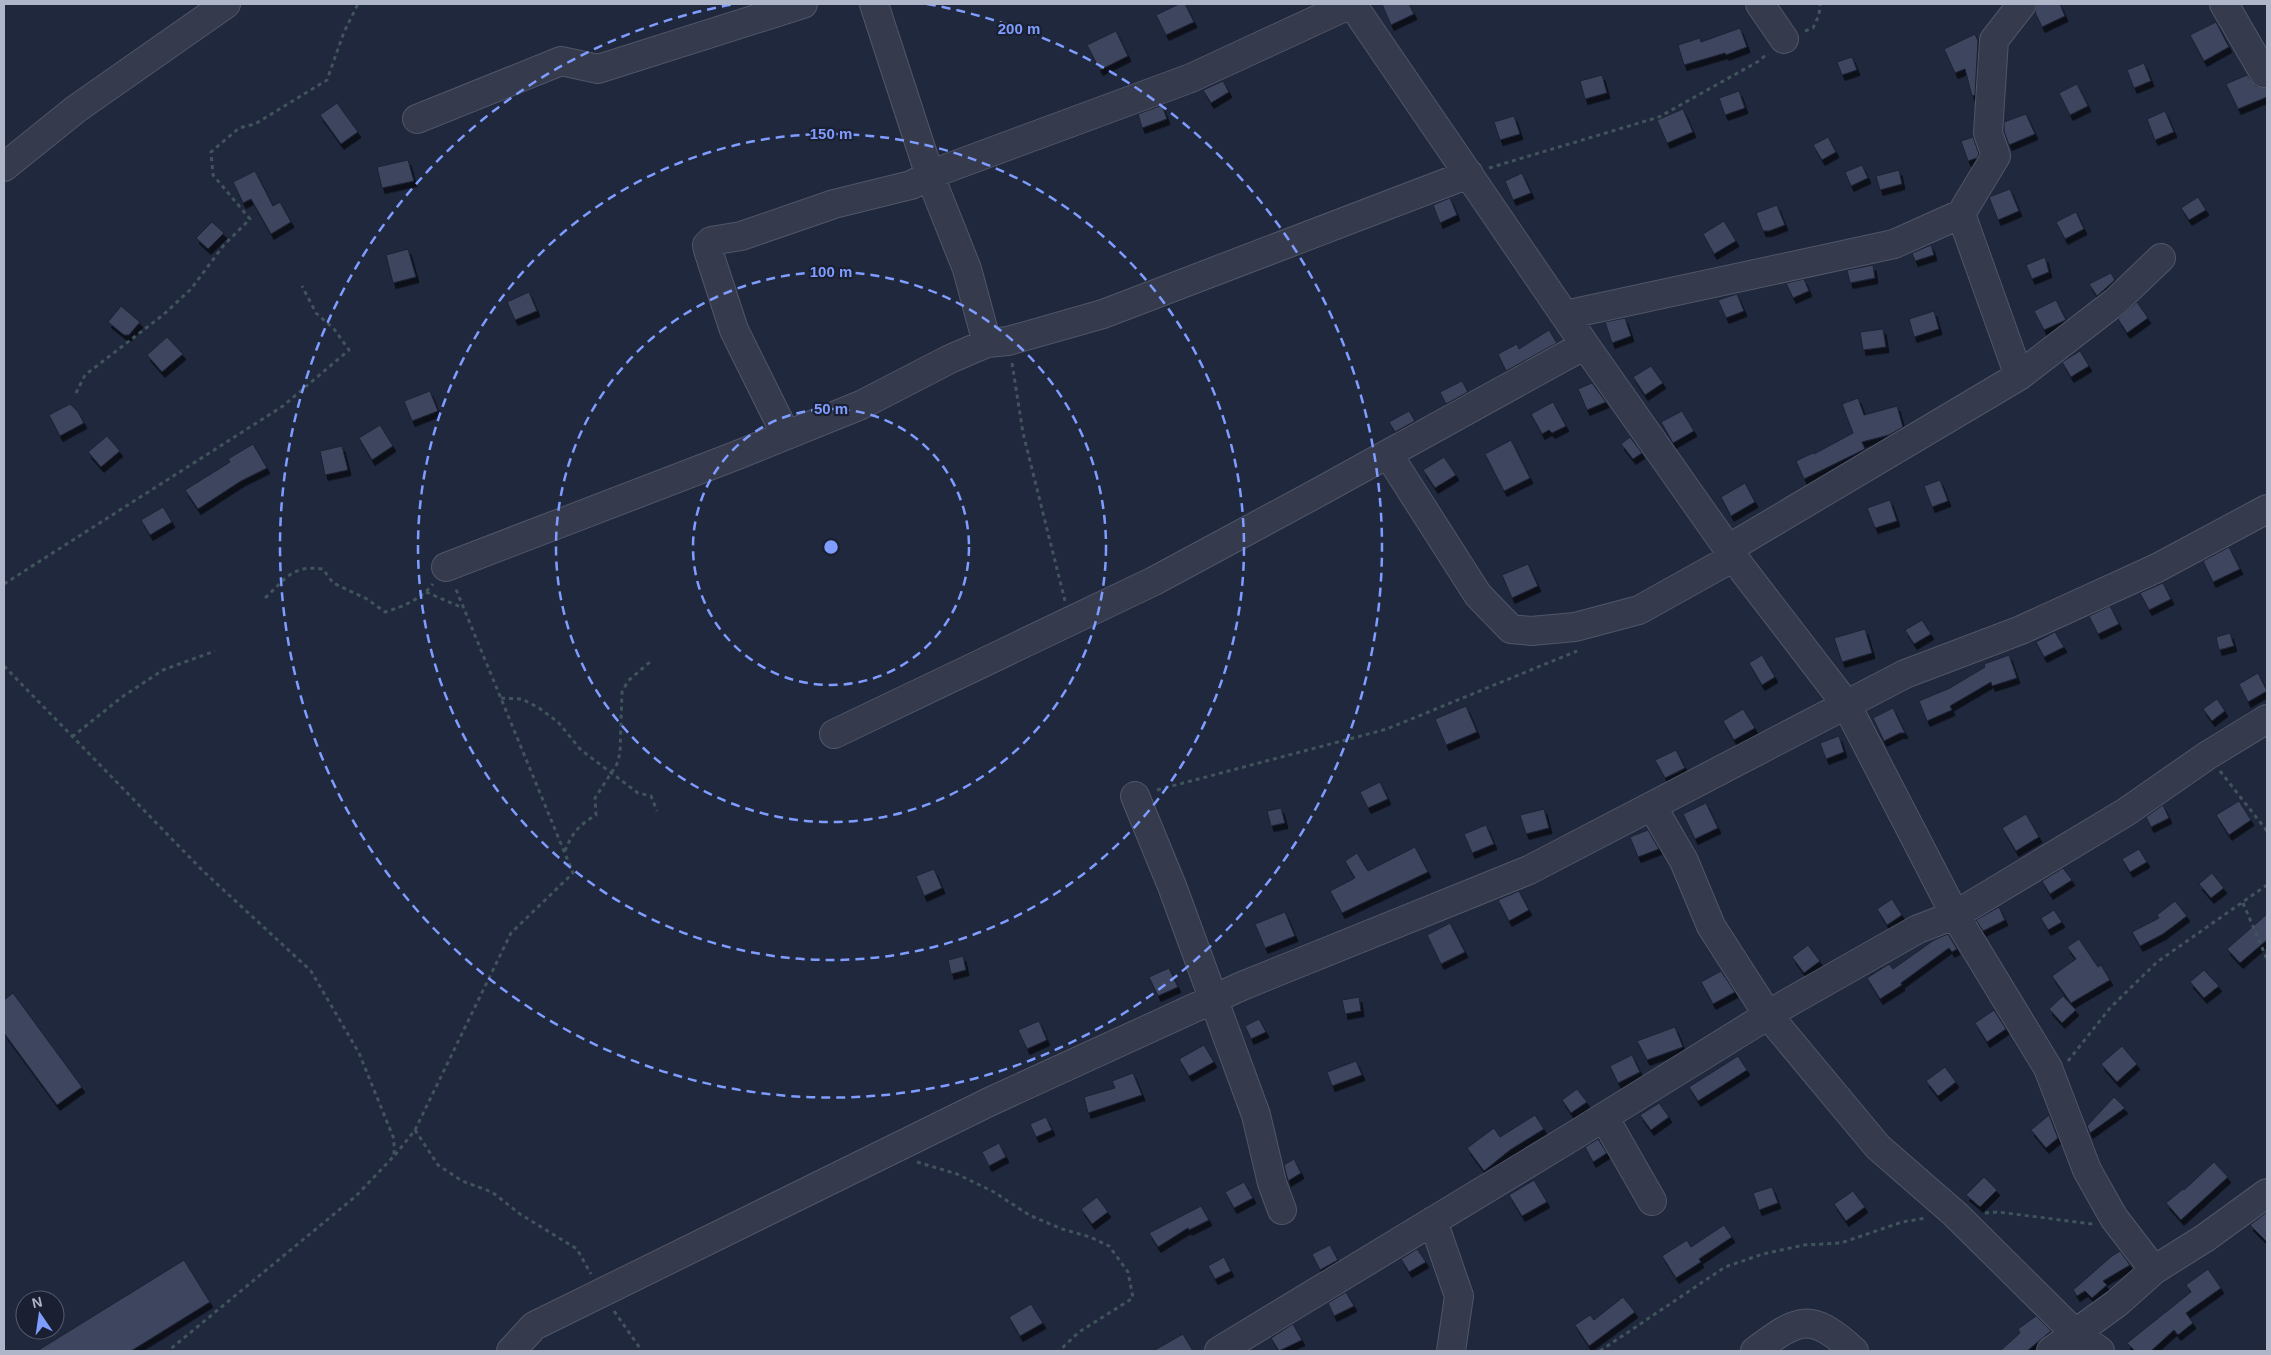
<svg xmlns="http://www.w3.org/2000/svg" width="2271" height="1355" font-family="Arial,sans-serif">
  <style>
    .building { fill: #3c445e; stroke: #1c2234; filter: url(#shadow) }
    .lines { fill: none; stroke-linecap: round; stroke-linejoin: round }
    .minor-casing { stroke: #505668; stroke-width: 30 }
    .path { stroke: #40545c; stroke-width: 3; stroke-dasharray: 4 4; stroke-linecap: butt }
    .minor { stroke: #353b4d; stroke-width: 28 }
    .ring { fill: none; stroke: #7f9cff; stroke-width: 2.5; stroke-dasharray: 9 6 }
    .centre { fill: #7f9cff; stroke: #1a2032; stroke-width: 2.5 }
    .ring-label { font-size: 15px; text-anchor: middle; font-weight: bold; fill: #7f9cff; stroke: #1a2032; stroke-width: 4.5; stroke-linejoin: round; paint-order: stroke }
  </style>
  <defs>
    <filter id="shadow"><feDropShadow dx="3" dy="5.5" stdDeviation="0" flood-color="#0009"/></filter>
  </defs>
  <rect width="100%" height="100%" fill="#20283d"/>
  <!-- building -->
  <path class="building" d="M1179 4H1185L1194 22 1166 35 1156 15Z
    M1382 4H1409L1414 14 1391 25Z
    M2037 4H2060L2065 16 2042 27 2035 12Z
    M2216 22 2229 47 2204 61 2190 35Z
    M1740 28 1747 47 1726 55 1725 53 1684 65 1678 45 1700 38 1701 42Z
    M1116 31 1128 56 1100 70 1087 45Z
    M1975 34 1978 41 1975 95 1972 96 1965 69 1955 73 1944 49Z
    M1852 57 1857 70 1842 75 1837 62Z
    M2144 63 2151 81 2134 88 2127 70Z
    M1602 75 1607 93 1585 99 1580 81Z
    M2247 75 2256 86 2267 88V97L2238 109 2226 84Z
    M1223 81 1229 92 1211 103 1203 90Z
    M2077 84 2088 106 2070 115 2059 93Z
    M1739 91 1745 108 1725 115 1719 98Z
    M337 103 358 132 341 144 320 115Z
    M1162 105 1167 119 1142 128 1138 114Z
    M1683 109 1693 132 1667 143 1657 120Z
    M2165 111 2174 132 2155 140 2147 119Z
    M2026 114 2035 134 2009 145 2004 131V122Z
    M1514 116 1520 134 1500 140 1494 122Z
    M1828 137 1836 152 1822 160 1813 145Z
    M1973 137 1979 154 1977 158 1968 161 1961 141Z
    M408 160 414 181 382 188 377 167Z
    M1862 165 1868 178 1851 186 1845 172Z
    M1899 170 1902 184 1880 190 1876 176Z
    M255 171 273 206 280 202 291 222 271 234 251 199 243 203 233 182Z
    M1522 173 1531 193 1513 200 1505 181Z
    M2010 189 2019 211 1998 220 1989 197Z
    M2198 197 2206 210 2189 220 2181 208Z
    M1450 198 1457 215 1440 223 1433 205Z
    M1777 205 1785 225 1769 231H1763L1756 213Z
    M2076 212 2084 229 2065 239 2056 222Z
    M1724 221 1736 241 1714 254 1703 234Z
    M212 222 224 233 208 249 196 238Z
    M1931 245 1934 255 1915 261 1912 253Z
    M408 249 416 277 393 283 386 255Z
    M2045 257 2049 272 2032 279 2026 265Z
    M1873 265 1875 278 1850 283 1847 270Z
    M2111 273 2115 280 2097 296 2089 284Z
    M1804 279 1809 291 1793 298 1786 283Z
    M529 292 537 311 515 320 507 302Z
    M1737 294 1744 311 1726 318 1718 300Z
    M2056 300 2066 320 2044 330 2034 311Z
    M2137 302 2148 318 2127 333 2118 319Z
    M121 306 140 322 129 335H124L108 322Z
    M1934 311 1939 329 1914 337 1909 319Z
    M1625 318 1631 336 1612 343 1605 322Z
    M1883 329 1886 347 1863 350 1860 332Z
    M1549 330 1557 343 1506 371 1498 354 1517 344 1519 349Z
    M167 337 183 354 162 372 147 355Z
    M2080 351 2089 366 2071 377 2062 362Z
    M1651 366 1663 383 1645 395 1633 377Z
    M1462 381 1468 392 1446 404 1440 392Z
    M1592 383 1606 402 1587 410 1578 389Z
    M430 391 438 411 412 421 404 401Z
    M1858 398 1864 415 1897 406 1903 427 1889 435 1862 442 1865 449 1804 479 1796 461 1813 453 1814 454 1853 433 1842 404Z
    M1553 402 1566 426 1552 433 1549 430 1542 434 1531 414Z
    M70 404 78 412 84 423 60 436 49 415Z
    M1409 411 1415 421 1395 432 1389 422Z
    M1682 411 1694 431 1673 443 1661 422Z
    M380 425 393 446 372 460 359 438Z
    M107 436 120 451 101 467 88 452Z
    M1630 437 1642 453 1633 459 1621 444Z
    M1511 440 1530 478 1504 491 1485 454Z
    M253 444 267 468 241 481 198 509 185 490 230 462 228 459Z
    M342 446 348 470 325 475 320 451Z
    M1444 457 1456 475 1435 488 1423 470Z
    M1940 480 1948 501 1932 507 1924 486Z
    M1745 483 1755 502 1731 516 1721 497Z
    M1890 500 1897 521 1875 528 1867 508Z
    M163 507 172 522 150 535 141 520Z
    M2229 547 2240 569 2213 582 2203 561Z
    M1528 564 1538 586 1512 598 1502 575Z
    M2163 583 2171 599 2149 610 2140 593Z
    M2110 606 2119 624 2098 634 2089 616Z
    M1922 620 1931 634 1914 644 1905 630Z
    M1865 629 1872 653 1842 662 1834 638Z
    M2055 632 2064 647 2044 657 2036 642Z
    M2230 633 2234 646 2219 650 2216 637Z
    M1762 655 1775 677 1762 685 1749 663Z
    M2009 655 2017 678 1992 686 1991 682 1950 706 1952 710 1927 721 1919 701 1950 688 1985 667 1984 664Z
    M2258 673 2267 691 2248 702 2239 684Z
    M2217 699 2225 711 2212 721 2203 709Z
    M1466 706 1477 732 1446 745 1435 719Z
    M1893 708 1905 733H1900L1884 741 1873 718Z
    M1743 709 1755 728 1734 740 1723 721Z
    M1839 736 1844 752 1826 759 1820 743Z
    M1676 750 1685 768 1665 778 1655 760Z
    M1380 782 1388 799 1368 808 1360 792Z
    M2239 801 2251 820 2229 835 2216 815Z
    M1706 803 1718 828 1695 839 1683 814Z
    M2163 805 2169 818 2151 827 2146 817Z
    M1281 808 1285 823 1271 826 1267 811Z
    M1544 809 1549 828 1526 834 1520 815Z
    M2026 814 2039 837 2016 851 2002 828Z
    M1486 825 1494 844 1472 853 1464 834Z
    M1648 830 1659 849 1638 857 1630 837Z
    M1415 847 1428 872 1342 913 1330 891 1355 878 1345 861 1357 853 1368 871Z
    M2139 849 2147 862 2130 872 2122 859Z
    M2063 868 2072 880 2050 894 2042 881Z
    M934 869 942 888 924 896 916 876Z
    M2212 873 2224 888 2211 898 2199 884Z
    M1519 891 1529 910 1509 921 1498 900Z
    M1892 899 1902 915 1887 925 1877 909Z
    M2175 901 2187 916 2163 934 2140 946 2132 932 2159 918 2157 915Z
    M1999 907 2005 920 1983 931 1976 920Z
    M2054 910 2062 922 2048 930 2041 918Z
    M1285 912 1295 936 1265 948 1255 924Z
    M2267 914V940L2240 963 2227 949Z
    M1450 923 1465 952 1441 964 1427 935Z
    M1948 934 1957 949 1952 952 1949 948 1901 983 1902 985 1880 999 1867 978 1889 964 1893 969 1934 940Z
    M2079 939 2098 967 2101 965 2110 980 2071 1003 2052 976 2076 959 2067 947Z
    M1808 945 1820 961 1804 973 1792 957Z
    M963 956 966 970 951 974 948 960Z
    M1169 968 1178 987 1158 996 1149 977Z
    M2204 970 2219 986 2204 998 2190 982Z
    M1721 971 1735 992 1713 1004 1701 982Z
    M13 993 82 1087 57 1105 4 1033V1000Z
    M2063 996 2076 1010 2062 1023 2049 1009Z
    M1359 997 1361 1011 1345 1014 1342 1000Z
    M1994 1010 2006 1029 1987 1042 1975 1023Z
    M1259 1019 1266 1032 1251 1039 1245 1026Z
    M1039 1021 1047 1040 1027 1049 1018 1030Z
    M1675 1027 1683 1047 1647 1060 1637 1041Z
    M1204 1045 1214 1062 1189 1076 1179 1059Z
    M2122 1046 2137 1064 2117 1082 2101 1064Z
    M1632 1055 1640 1072 1618 1083 1610 1066Z
    M1738 1056 1747 1070 1698 1101 1689 1087Z
    M1356 1061 1362 1075 1332 1086 1327 1072Z
    M1945 1067 1956 1082 1938 1096 1926 1081Z
    M1133 1073 1142 1095 1088 1113 1084 1097 1115 1088 1112 1081Z
    M1577 1089 1587 1102 1571 1113 1562 1100Z
    M2114 1097 2125 1108 2090 1133 2087 1126Z
    M1659 1103 1669 1117 1651 1130 1640 1115Z
    M1535 1115 1544 1129 1510 1150 1484 1171 1467 1148 1494 1128 1500 1137Z
    M2049 1115 2058 1138 2046 1148 2031 1130Z
    M1046 1117 1052 1130 1036 1137 1030 1124Z
    M1598 1139 1607 1153 1593 1162 1585 1147Z
    M999 1143 1006 1157 989 1166 982 1152Z
    M1294 1159 1301 1173 1288 1181 1284 1165Z
    M2214 1162 2228 1177 2181 1220 2166 1203 2183 1189 2184 1190Z
    M1984 1177 1997 1190 1980 1207 1966 1195Z
    M1534 1180 1547 1202 1522 1216 1509 1195Z
    M1244 1182 1253 1198 1234 1208 1225 1192Z
    M1772 1187 1778 1203 1759 1210 1753 1193Z
    M1853 1191 1865 1207 1846 1221 1834 1204Z
    M1097 1197 1108 1212 1092 1224 1081 1209Z
    M1201 1206 1209 1220 1189 1230 1188 1228 1158 1247 1149 1233Z
    M2267 1212V1242L2250 1225Z
    M1724 1225 1732 1237 1699 1259 1701 1262 1676 1278 1662 1256 1687 1240 1691 1247Z
    M1330 1245 1338 1260 1320 1270 1312 1254Z
    M1417 1249 1426 1262 1409 1272 1401 1259Z
    M2120 1251 2130 1265 2103 1281 2107 1285 2092 1298 2085 1291 2077 1296 2073 1290 2112 1256Z
    M1224 1257 1231 1271 1215 1279 1208 1266Z
    M184 1260 210 1302 131 1351H37Z
    M2208 1269 2221 1288 2186 1313 2193 1323 2178 1335 2174 1330 2151 1351H2135L2127 1343 2191 1292 2186 1285Z
    M1346 1292 1354 1306 1334 1316 1328 1303Z
    M1623 1297 1635 1312 1589 1346 1575 1325 1590 1315 1594 1320Z
    M1031 1304 1043 1323 1020 1336 1009 1317Z
    M2036 1316 2051 1331 2027 1351H2000L2020 1333 2018 1329Z
    M1293 1324 1302 1340 1279 1351 1271 1338Z
    M1183 1334 1193 1351H1153Z"/>
  <g class="lines">
    <defs>
      <path id="minor" d="M874 4 930 176 967 269 987 343
        M1352 4 1585 345 1743 570 1846 704 1955 915 2048 1068 2087 1170 2114 1218 2154 1270
        M1760 4 1784 39
        M2224 4 2264 73
        M417 119 561 61 598 69 803 4
        M4 167 76 109 226 4
        M1961 214 2019 376
        M1565 315 1894 244 1961 214 1996 156 1988 133 1994 40 2022 4
        M786 435 734 330 708 250 707 245 711 241 741 236 834 204 911 185 937 172 1191 78 1351 4
        M1388 454 1478 595 1511 629 1531 631 1575 627 1639 610 1734 557
        M1728 549 2019 376 2115 302 2161 258
        M446 567 735 456 861 405 950 359 987 343 1008 341 1103 314 1469 174
        M834 734 1154 581 1319 492 1585 345
        M1135 796 1172 886 1256 1115 1272 1183 1282 1210
        M1652 806 1684 861 1711 926 1768 1015 1878 1147 1955 1214 2076 1334 2100 1351
        M1604 1117 1652 1201
        M1433 1221 1459 1296 1451 1351
        M511 1351 534 1326 989 1102 1242 986 1529 870 1905 674 2021 630 2157 568 2267 509
        M1219 1351 1570 1138 1786 1004 1918 929 1955 915 2126 812 2208 755 2267 719
        M1755 1351C1799 1318 1810 1311 1854 1351
        M2051 1351 2117 1303 2154 1270 2205 1238 2267 1193"/>
    </defs>
    <!-- minor casing -->
    <use href="#minor" class="minor-casing"/>
    <!-- path -->
    <path class="path" d="M1805 31 1813 28 1819 15 1820 4
      M1489 168 1659 117 1759 61 1768 53
      M1012 363 1023 433 1065 601
      M76 393 85 375 163 315 191 289 224 245 250 219 213 175 211 152 239 128 255 124 327 80 344 32 358 4
      M4 584 283 406 349 350 334 329 316 313 302 286
      M426 592 463 608
      M265 598C287 578 291 565 323 569L333 583 367 599 385 612C404 606 420 600 433 584
      M4 666 202 870 311 971 359 1053 394 1139V1156L356 1196 168 1351
      M501 698 522 699 539 708 558 722 581 750 638 793 651 796 657 811
      M72 737 122 697 163 670 215 651
      M2220 771 2267 831
      M1157 790 1387 729 1577 651
      M565 851C572 833 579 825 596 815L595 798 617 764 620 753 622 692 628 681 651 661
      M2243 903 2267 959
      M2068 1061 2110 1008 2157 962 2267 885
      M415 1130 511 933 573 873 455 587
      M395 1155 415 1130 438 1165 462 1181 492 1192 520 1214 577 1249 591 1274
      M917 1162 957 1174 994 1192 1029 1215 1062 1229 1090 1237 1109 1246 1128 1272 1133 1298 1079 1332 1059 1351
      M1985 1213 1998 1212 2093 1224
      M614 1311 642 1351
      M1600 1351 1725 1267 1763 1254 1804 1245 1841 1243 1902 1222 1926 1218"/>
    <!-- minor -->
    <use href="#minor" class="minor"/>
  </g>
  <!-- distance rings -->
  <g class="ring">
    <circle cx="831" cy="547" r="138"/>
    <circle cx="831" cy="547" r="275"/>
    <circle cx="831" cy="547" r="413"/>
    <path d="M927 4A551 551 0 1 1 735 4"/>
  </g>
  <circle cx="831" cy="547" r="8" class="centre"/>
  <g class="ring-label">
    <text x="1019" y="34">200 m</text>
    <text x="831" y="139">150 m</text>
    <text x="831" y="277">100 m</text>
    <text x="831" y="414">50 m</text>
  </g>
  <!-- border -->
  <rect width="2271" height="1355" fill="none" stroke="#b0b6c9" stroke-width="10"/>
  <!-- north arrow -->
  <g transform="translate(40 1315) rotate(347)"><circle r="24" fill="#1a2032" stroke="#565c6e"/>
  <path d="M0-4L9 19L0 12L-9 19Z" fill="#7f9cff"/>
  <text y="-8" font-size="14" font-weight="bold" text-anchor="middle" fill="#b0b6c9">N</text>
  </g>
</svg>
